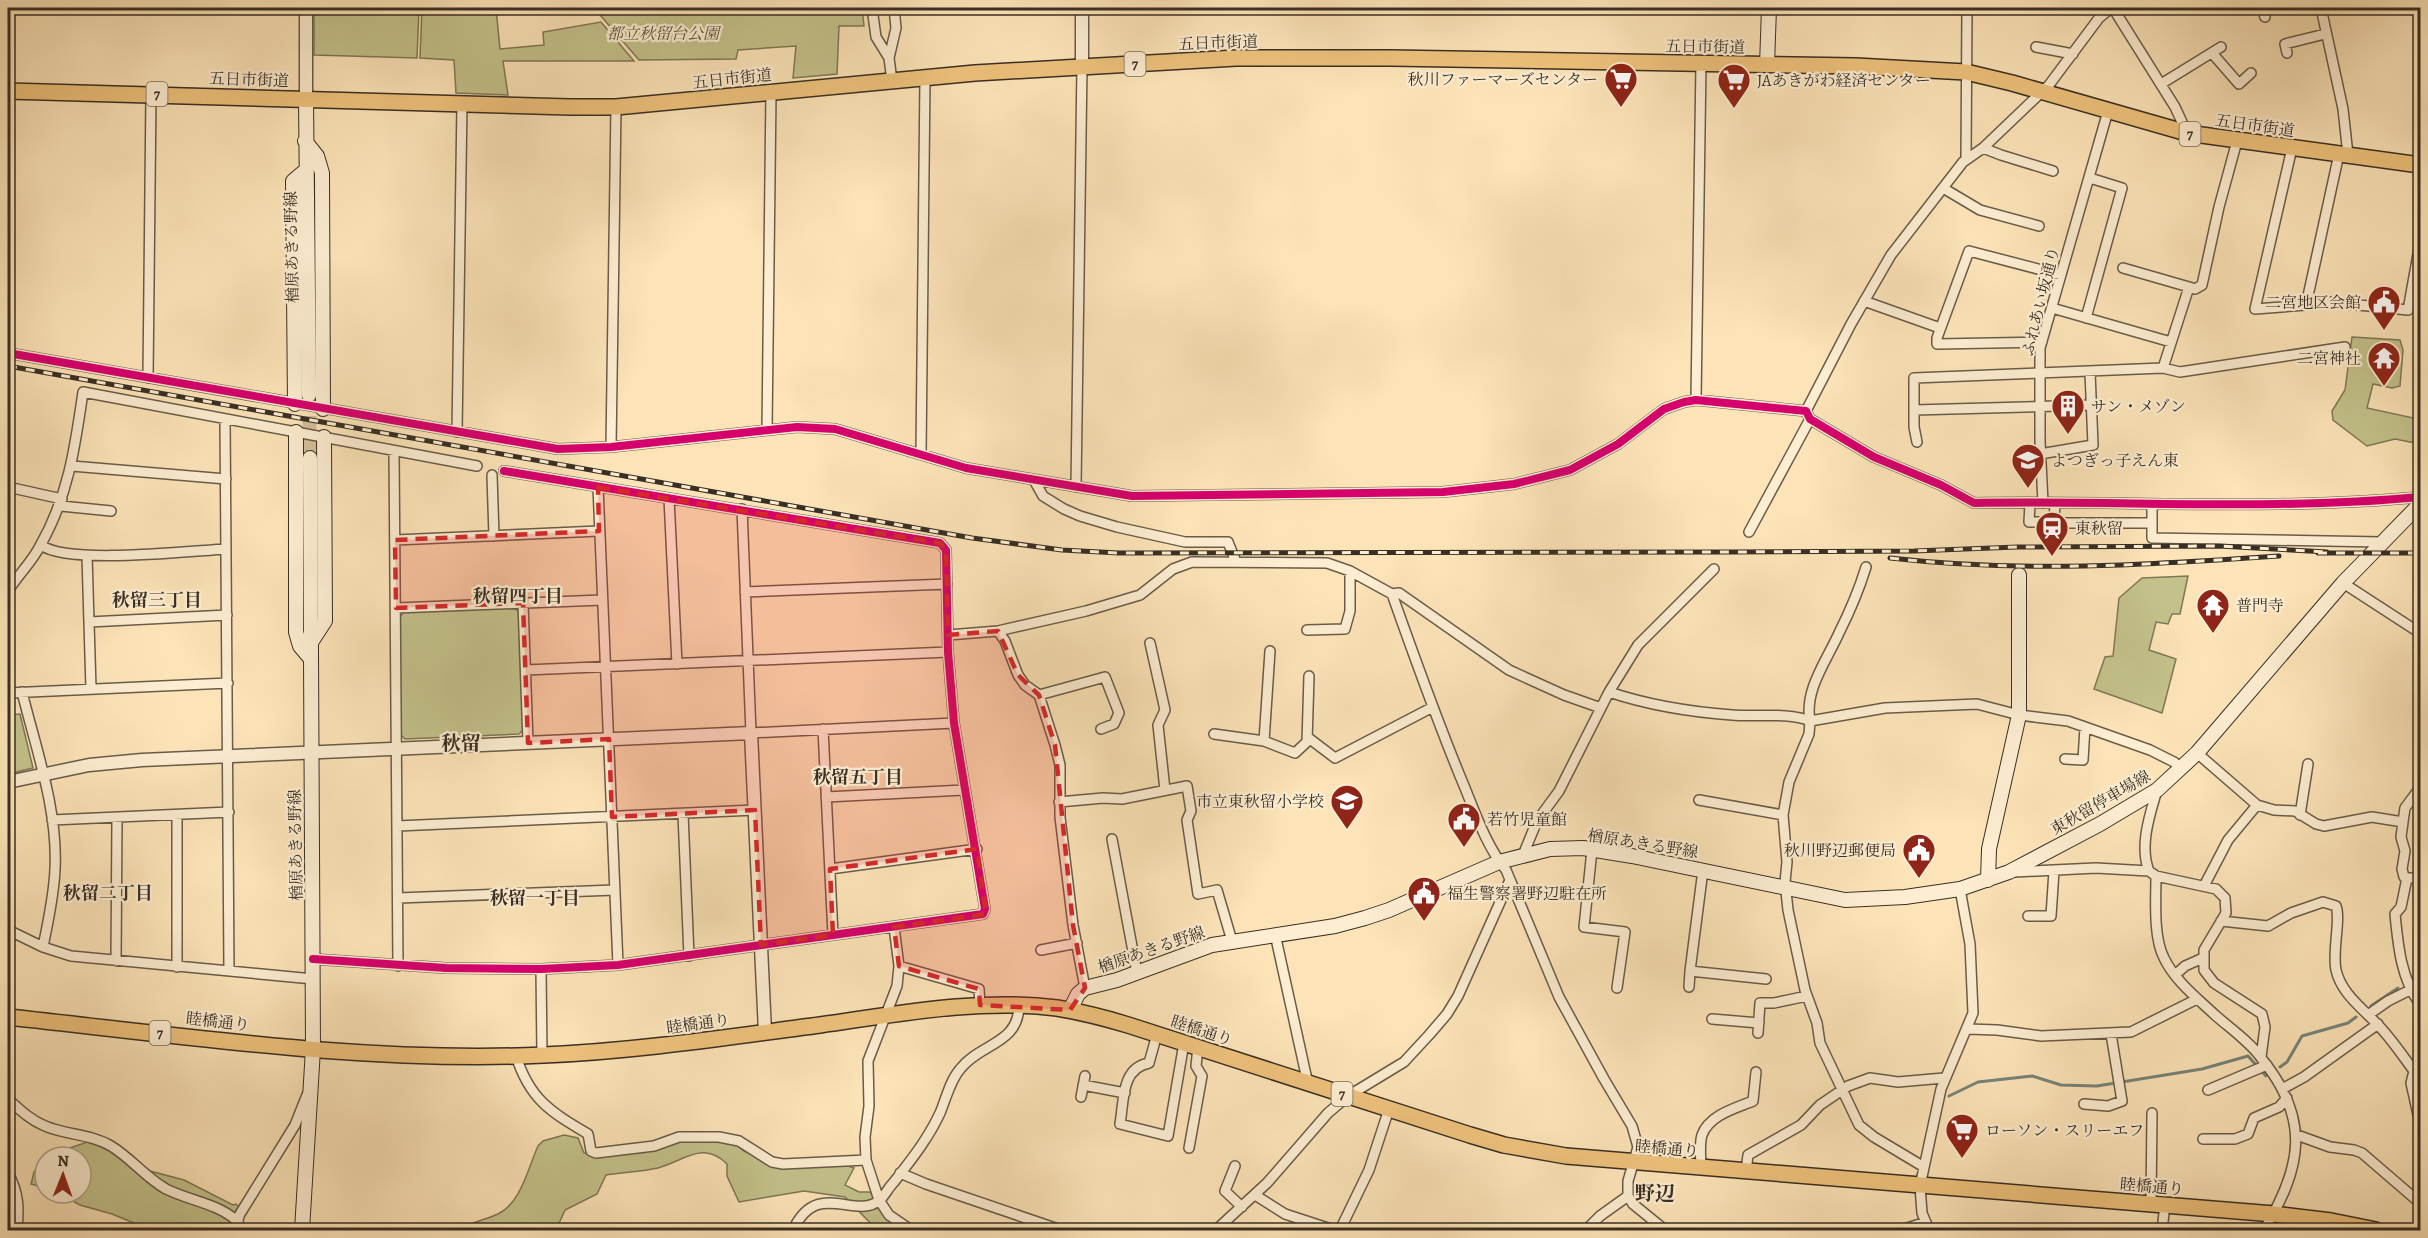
<svg xmlns="http://www.w3.org/2000/svg" width="2428" height="1238" font-family="Alegreya,'Noto Serif JP',serif">
  <style>
    .green { fill: #c4c28b; stroke: #7e7858; stroke-width: 1.5 }
    .lines { fill: none; stroke-linecap: round; stroke-linejoin: round }
    .stream { stroke: #76857a; stroke-width: 3 }
    .secondary-tunnel { stroke: #d5c09a; stroke-width: 14; stroke-dasharray: 14 7; stroke-linecap: butt }
    .minor-casing { stroke: #695c49; stroke-width: 12 }
    .tertiary-casing { stroke: #695c49; stroke-width: 15 }
    .secondary-casing { stroke: #382f24; stroke-width: 16 }
    .primary-casing { stroke: #382f24; stroke-width: 18 }
    .minor { stroke: #fdedd1; stroke-width: 9 }
    .tertiary { stroke: #fdedd1; stroke-width: 12 }
    .secondary { stroke: #fdedd1; stroke-width: 14 }
    .primary { stroke: #eec27c; stroke-width: 15 }
    .rail-casing { stroke: #382f24; stroke-width: 5 }
    .rail { stroke: #fdedd1; stroke-width: 3; stroke-dasharray: 9; stroke-linecap: butt }
    .cycleway-casing { stroke: #fdedd1; stroke-width: 11 }
    .cycleway { stroke: #d6006c; stroke-width: 8 }
    .marked { fill: #d62828; fill-opacity: 0.2; stroke: #d62828; stroke-width: 4.5; stroke-dasharray: 12 8; stroke-linejoin: round }
    .labels { text-anchor: middle; stroke-width: 4.5; stroke-linejoin: round; paint-order: stroke }
    .shield { fill: #fdedd1; stroke: #736858; stroke-width: 1.5 }
    .shield-label { font-size: 15px; font-weight: bold; fill: #382f24 }
    .park-label { font-size: 16px; font-style: italic; fill: #5b543e; stroke: #fdedd1 }
    .street-label { font-size: 16px; fill: #382f24; stroke: #fdedd1 }
    .poi-label { font-size: 16px; fill: #382f24; stroke: #fdedd1; text-anchor: start }
    .neighbourhood-label { font-size: 18px; font-weight: bold; fill: #382f24; stroke: #fdedd1 }
    .quarter-label { font-size: 20px; font-weight: bold; fill: #382f24; stroke: #fdedd1 }
  </style>
  <rect width="100%" height="100%" fill="#fce4b8"/>
  <filter id="stains"><feTurbulence type="fractalNoise" baseFrequency=".00333" numOctaves="4"/><feColorMatrix values="0 0 0 0 .2 0 0 0 0 .09 0 0 0 0 .02 0 0 0 .5 -.17"/></filter>
  <radialGradient id="worn" r=".72"><stop offset=".6" stop-color="#630" stop-opacity="0"/><stop offset="1" stop-color="#630" stop-opacity=".3"/></radialGradient>
  <!-- green -->
  <path class="green" d="M314 8H419L417 58 314 55Z
    M422 8H496L500 49 544 45 543 32 601 22 634 61H503L508 95 456 93 454 60 420 58Z
    M594 8H862L864 26H839L837 74 793 78 796 46 738 50 736 59 639 60Z
    M2352 337 2400 340 2403 350 2400 386 2392 388 2373 384 2367 408 2413 418 2418 411H2420V453L2415 443 2395 439 2367 446 2333 420 2332 411 2345 390Z
    M2188 576 2180 614H2172L2168 624 2156 622 2149 650 2176 659 2162 713 2094 689 2105 657 2113 656 2119 598 2142 578Z
    M514 607 519 612 524 729 519 734 405 739 400 734 399 618 404 612Z
    M20 714 33 768 8 774V715Z
    M564 1135 578 1138 584 1153 637 1152 678 1141 730 1139 744 1151 780 1167 840 1163 854 1168 845 1185 859 1192H870L900 1230H877L845 1197 804 1191 739 1202 727 1176V1164C703 1140 684 1161 658 1168 641 1172 623 1172 606 1175L597 1194 565 1210 556 1230H458C471 1222 485 1220 498 1214 521 1203 528 1168 538 1146L543 1141Z
    M102 1137 150 1171 184 1180 233 1205 236 1204 243 1212V1230H151L112 1214 80 1205 58 1193H81V1157L46 1156Z
    M45 1157V1188L31 1184 34 1172Z"/>
  <g class="lines">
    <!-- stream -->
    <path class="stream" d="M2412 985H2420
      M2371 1006 2398 988
      M2280 1067 2287 1062 2302 1036 2348 1023 2356 1017
      M1949 1096 1978 1082 2032 1076 2061 1085 2097 1086 2202 1069 2248 1056 2266 1076"/>
    <!-- secondary-tunnel -->
    <path class="secondary-tunnel" d="M309 395 310 458"/>
    <defs>
      <path id="minor" d="M872 8 876 37 889 58
        M2113 8 2175 107 2187 133
        M2262 8 2265 17
        M2321 8 2343 109 2348 155
        M2036 47 2073 54
        M2212 53 2239 84 2251 73
        M2287 53 2285 44 2325 34
        M892 81 889 58 896 28 894 8
        M2161 84 2221 47
        M1983 148 2001 155 2053 171
        M2292 148 2255 309 2306 305 2319 301 2408 310 2420 243
        M1966 159 1967 8
        M1943 188 1980 210 2039 226
        M2123 268 2189 287
        M1864 301 1940 328
        M2306 305 2339 154
        M2052 308 2171 342
        M2086 318 2122 188 2090 178
        M2042 342 1937 344V338L1969 251 2061 275
        M8 353 558 449 611 447 797 427 835 429 966 468 1132 496 1443 492 1514 484 1570 470 1618 444 1664 409 1684 402 1696 400 1806 411 1810 419 1874 457 1941 485 1974 503C2122 500 2272 511 2420 497
        M2163 368 2189 287 2195 289 2202 285 2219 207 2237 141
        M148 378 151 94
        M1696 400 1701 63
        M1914 410 2092 405
        M1806 411 1851 324 1891 255 1963 162 1983 148 2049 85 2099 18 2111 8
        M225 419 229 971
        M767 430 771 92
        M457 432 462 104
        M1917 442 1914 427V378L2163 368 2180 372 2345 347
        M611 447 616 107
        M394 451 398 966
        M921 454 925 77
        M2040 454 2093 445 2090 372
        M72 466 226 479
        M492 475 494 536
        M1034 480 1043 496 1064 509 1080 516 1117 527 1185 542H1228L1236 562
        M8 487 62 499
        M598 487 618 965
        M1076 487 1082 66
        M669 498 677 664
        M2030 503 2029 522H2054L2055 503
        M2043 503 2040 441V348L2108 111
        M61 506 111 511
        M742 509 751 733 954 723
        M2054 519 2064 523H2152V504
        M2152 523V538L2381 542
        M1749 532 1810 419
        M395 540 599 531
        M41 545C67 565 189 551 226 549
        M87 556 91 689
        M1714 569 1638 645 1609 692C1648 705 1691 712 1732 715 1754 717 1789 712 1810 721 1804 690 1827 660 1839 633 1850 611 1859 590 1866 567
        M2343 583 2420 633
        M8 591C17 576 32 562 40 546 68 497 75 448 83 392L477 466
        M745 592 947 584
        M1392 594C1415 659 1438 724 1465 788 1476 815 1487 847 1506 870L1559 997 1604 1079 1632 1126 1638 1147 1628 1181V1196L1633 1204 1665 1230
        M523 603 528 743
        M396 608 602 600
        M89 622 227 615
        M1307 630 1345 629 1350 611V571
        M998 631 1005 641 1018 675 1025 685 1039 695 1055 745 1060 765V817L1073 925 1085 988
        M948 635 998 631 1086 611 1140 595 1173 569 1192 562 1327 563 1350 571 1392 594 1399 593 1509 670 1564 695 1601 708
        M1150 643 1165 710 1158 725 1165 790
        M526 670 948 652
        M22 692C36 749 58 810 55 869 54 896 48 921 43 947
        M8 693 228 683
        M1039 695 1105 677 1119 713 1114 724 1101 729
        M823 729 833 935
        M1214 734 1264 741 1295 753 1310 739 1335 758 1431 708
        M1264 741 1270 651
        M1307 742 1309 676
        M2197 753 2257 805 2274 810 2295 811 2316 824 2324 826 2372 817 2403 822
        M2065 759 2083 760 2085 727
        M2420 783 2419 789 2405 808 2403 822 2401 837 2405 851 2402 869 2404 877 2407 878 2401 907 2395 914C2398 945 2401 979 2420 1004
        M826 797 964 790
        M1699 800 1783 815
        M1059 802 1103 798 1122 799 1187 786 1191 811 1187 820 1198 894 1217 890 1232 941
        M683 814 689 956
        M2300 815 2308 764
        M52 820 229 812
        M397 826 755 810
        M1112 839 1137 973
        M1592 850 1584 927 1625 932 1617 988
        M1523 855 1537 821 1559 791 1609 692
        M830 869 977 849
        M1703 870 1690 971 1766 979
        M2149 871C2139 846 2150 814 2157 790
        M2014 872 2096 868 2149 871 2156 876C2156 899 2153 937 2164 958 2175 981 2197 998 2215 1015 2231 1029 2250 1042 2262 1059 2311 1120 2302 1167 2264 1230
        M2156 876 2216 889 2225 898 2226 913 2204 950V970L2214 983 2262 1014 2265 1027 2261 1057
        M2407 878H2420
        M2204 886 2228 840 2257 805
        M398 898 615 890
        M2028 916H2051L2054 871
        M2221 921 2268 926 2291 913 2323 902 2336 906C2341 919 2332 952 2336 970 2341 993 2362 1008 2377 1024 2391 1038 2402 1055 2414 1071L2420 1074
        M894 927 899 966 897 986 868 1061 869 1106 865 1137 866 1160 879 1200 889 1215 911 1230
        M8 930 43 947 71 956 313 979
        M1275 934 1308 1084
        M1041 950 1077 943
        M313 959 446 968 541 969 618 965 983 914 985 909 954 723 948 652 946 550 940 543 504 471
        M116 961 117 818
        M899 966 979 989 980 1005
        M177 967V815
        M541 969 542 1055
        M2175 975 2185 966 2203 958
        M1689 987 1690 971
        M2368 1015 2388 1001 2410 990
        M1712 1019 1759 1023
        M1968 1029 1997 1030 2041 1036 2131 1032 2197 999
        M1758 1033 1760 1003H1774L1807 996
        M1157 1034 1149 1063C1121 1068 1124 1101 1120 1124L1168 1136 1184 1043
        M516 1056C530 1100 551 1112 588 1134L591 1151 596 1153 654 1146 679 1137H719L739 1141 772 1162 783 1164 866 1160
        M2414 1071 2411 1083 2420 1124
        M1083 1085 1125 1093
        M2282 1089 2304 1077 2378 1024
        M2208 1090 2267 1065
        M1081 1097 1085 1076
        M8 1099C19 1109 30 1120 45 1126 66 1135 91 1134 111 1146 131 1158 146 1178 166 1189 190 1201 217 1203 237 1221
        M2084 1104 2108 1106 2122 1101 2111 1034
        M2297 1135 2330 1147 2354 1150 2362 1153 2420 1203
        M2203 1139H2235L2248 1134 2254 1118 2279 1107 2287 1098
        M1189 1148 1202 1076 1196 1066 1198 1047
        M1235 1166 1225 1191 1242 1207
        M1924 1167 1874 1137 1859 1125 1820 1043 1817 1023 1805 990 1788 910 1785 882 1787 862 1783 815 1789 782 1809 734 1810 721 1885 708 1977 704 2019 715 2068 721 2150 750 2174 762 2181 768
        M1701 1169C1701 1158 1699 1144 1702 1135 1709 1115 1736 1108 1753 1101L1756 1072
        M1746 1172 1748 1155 1801 1125 1820 1105 1848 1086 1870 1078 1898 1082 1944 1078
        M8 1173C19 1193 19 1208 17 1230
        M900 1173 926 1184 1061 1230
        M1255 1195 1285 1214 1334 1230
        M2151 1204 2152 1113
        M243 1230C237 1225 237 1221 240 1214L295 1125 307 1095
        M793 1230C818 1178 854 1221 880 1200 885 1195 889 1187 894 1182 911 1160 928 1139 940 1113 946 1099 950 1080 961 1068 981 1043 1019 1044 1019 1005
        M1216 1230 1267 1183 1328 1113 1348 1096 1404 1062 1429 1035 1447 1014 1458 996 1510 880
        M1340 1230 1369 1170 1389 1109
        M1586 1230 1600 1216 1628 1196
        M1901 1230 1926 1222
        M1929 1230 1922 1213 1920 1186 1941 1089 1973 1013 1970 944 1960 889
        M2162 1230 2165 1205"/>
      <path id="tertiary" d="M1082 66V8
        M306 99V8
        M8 782 89 765 142 760 751 733 765 1032"/>
      <path id="secondary" d="M1767 65 1769 8
        M306 99 309 395
        M305 141 317 156 322 173 323 409
        M295 404 293 181 306 170
        M296 432V632L300 646 311 659
        M312 641 325 621 324 437
        M1988 880 1989 849 2019 715V575
        M1070 1010 1078 994 1085 988 1117 980 1212 945 1335 926 1365 918 1389 910 1499 862 1550 849 1583 848 1632 856 1845 900 1905 897 1960 889 2009 872 2100 824 2157 790 2197 753 2343 583 2420 504
        M302 1230 313 1049 310 458"/>
      <path id="primary" d="M8 91 570 107H616L975 73 1236 58H1391L1856 66 1966 72 2012 83 2187 133 2420 165
        M8 1017C185 1036 365 1063 544 1055 637 1051 728 1037 820 1025 898 1014 978 998 1057 1008 1081 1012 1105 1018 1128 1025L1470 1135 1504 1145 1566 1156 2274 1214 2331 1221 2376 1230"/>
    </defs>
    <!-- minor casing -->
    <use href="#minor" class="minor-casing"/>
    <!-- tertiary casing -->
    <use href="#tertiary" class="tertiary-casing"/>
    <!-- secondary casing -->
    <use href="#secondary" class="secondary-casing"/>
    <!-- primary casing -->
    <use href="#primary" class="primary-casing"/>
    <!-- minor -->
    <use href="#minor" class="minor"/>
    <!-- tertiary -->
    <use href="#tertiary" class="tertiary"/>
    <!-- secondary -->
    <use href="#secondary" class="secondary"/>
    <!-- primary -->
    <use href="#primary" class="primary"/>
    <defs>
      <path id="rail" d="M8 366 972 538 1062 550 1119 553 1730 552 1914 551 2017 547 2219 546 2327 552
        M2318 553H2420
        M1890 558C2023 573 2146 565 2279 556"/>
    </defs>
    <!-- rail casing -->
    <use href="#rail" class="rail-casing"/>
    <!-- rail -->
    <use href="#rail" class="rail"/>
    <defs>
      <path id="cycleway" d="M8 353 558 449 611 447 797 427 835 429 966 468 1132 496 1443 492 1514 484 1570 470 1618 444 1664 409 1684 402 1696 400 1806 411 1810 419 1874 457 1941 485 1974 503C2122 500 2272 511 2420 497
        M313 959 446 968 541 969 618 965 983 914 985 909 954 723 948 652 946 550 940 543 504 471"/>
    </defs>
    <!-- cycleway casing -->
    <use href="#cycleway" class="cycleway-casing"/>
    <!-- cycleway -->
    <use href="#cycleway" class="cycleway"/>
  </g>
  <!-- marked area -->
  <path class="marked" d="M598 487 940 543 946 550 948 635 998 631 1018 675 1039 695 1055 745 1073 925 1085 988 1070 1010 980 1005 979 989 899 966 894 927 986 914 977 849 830 869 833 935 761 945 755 810 612 817 609 739 528 743 523 603 396 608 395 540 599 531Z"/>
  <!-- icons -->
  <defs>
    <symbol id="supermarket-pin" viewBox="-11 -11 22 30"><path d="M0 17L-7.5 6A9.5 9.5 0 1 1 7.5 6Z" fill="#8f2418" stroke="#fdedd1"/><path d="M-6-5.5h2.5l.6 2H6L4.5 2H-2.5L-4.4-4H-6ZM-1.5 3.2a1.3 1.3 0 1 0 .1 0ZM3 3.2a1.3 1.3 0 1 0 .1 0Z" fill="#fff"/></symbol>
    <symbol id="civic-pin" viewBox="-11 -11 22 30"><path d="M0 17L-7.5 6A9.5 9.5 0 1 1 7.5 6Z" fill="#8f2418" stroke="#fdedd1"/><path d="M-.6-6.5H3V-4.5H.6V-3L4-1V1h2V6H-6V1h2V-1L-.6-3ZM-1.2 2.5V6h2.4V2.5Z" fill="#fff"/></symbol>
    <symbol id="temple-pin" viewBox="-11 -11 22 30"><path d="M0 17L-7.5 6A9.5 9.5 0 1 1 7.5 6Z" fill="#8f2418" stroke="#fdedd1"/><path d="M0-6L5-2H3V0L6.5 2.5H4V6H1.5V3h-3V6H-4V2.5H-6.5L-3 0V-2H-5Z" fill="#fff"/></symbol>
    <symbol id="building-pin" viewBox="-11 -11 22 30"><path d="M0 17L-7.5 6A9.5 9.5 0 1 1 7.5 6Z" fill="#8f2418" stroke="#fdedd1"/><path d="M-4-6H4V6H1V3H-1V6H-4ZM-2.5-4.3h1.7v1.8h-1.7ZM.8-4.3h1.7v1.8H.8ZM-2.5-1h1.7V.8h-1.7ZM.8-1h1.7V.8H.8Z" fill="#fff"/></symbol>
    <symbol id="school-pin" viewBox="-11 -11 22 30"><path d="M0 17L-7.5 6A9.5 9.5 0 1 1 7.5 6Z" fill="#8f2418" stroke="#fdedd1"/><path d="M0-5L7-2L0 1L-7-2ZM-4 1L0 2.5L4 1V4Q0 6-4 4Z" fill="#fff"/></symbol>
    <symbol id="station-pin" viewBox="-11 -11 22 30"><path d="M0 17L-7.5 6A9.5 9.5 0 1 1 7.5 6Z" fill="#8f2418" stroke="#fdedd1"/><path d="M-3-6H3Q5-6 5-4V2Q5 4 3 4L4.5 6H3L1.5 4h-3L-3 6H-4.5L-3 4Q-5 4-5 2V-4Q-5-6-3-6ZM-3.5-4v3h7v-3ZM-3.5 1v1.5H-2V1ZM2 1v1.5H3.5V1Z" fill="#fff"/></symbol>
  </defs>
  <g fill-rule="evenodd">
    <use href="#supermarket-pin" x="1602" y="60" width="38" height="52"/>
    <use href="#supermarket-pin" x="1715" y="61" width="38" height="52"/>
    <use href="#civic-pin" x="2365" y="283" width="38" height="52"/>
    <use href="#temple-pin" x="2365" y="339" width="38" height="52"/>
    <use href="#building-pin" x="2049" y="387" width="38" height="52"/>
    <use href="#school-pin" x="2009" y="441" width="38" height="52"/>
    <use href="#station-pin" x="2033" y="509" width="38" height="52"/>
    <use href="#temple-pin" x="2194" y="586" width="38" height="52"/>
    <use href="#school-pin" x="1328" y="782" width="38" height="52"/>
    <use href="#civic-pin" x="1445" y="800" width="38" height="52"/>
    <use href="#civic-pin" x="1900" y="831" width="38" height="52"/>
    <use href="#civic-pin" x="1405" y="874" width="38" height="52"/>
    <use href="#supermarket-pin" x="1943" y="1111" width="38" height="52"/>
  </g>
  <g class="labels">
    <!-- shield labels -->
    <g class="shield">
      <rect x="1124.5" y="52" width="21" height="24" rx="4.5"/>
      <rect x="146.5" y="82" width="21" height="24" rx="4.5"/>
      <rect x="2179.5" y="122" width="21" height="24" rx="4.5"/>
      <rect x="149.5" y="1021" width="21" height="24" rx="4.5"/>
      <rect x="1331.5" y="1082" width="21" height="24" rx="4.5"/>
    </g>
    <g class="shield-label">
      <text x="1135" y="69">7</text>
      <text x="157" y="99">7</text>
      <text x="2190" y="139">7</text>
      <text x="160" y="1038">7</text>
      <text x="1342" y="1099">7</text>
    </g>
    <!-- park labels -->
    <g class="park-label">
      <text x="663" y="39">都立秋留台公園</text>
    </g>
    <!-- street labels -->
    <g class="street-label">
      <text transform="translate(1218 42) rotate(-2)" y="6">五日市街道</text>
      <text transform="translate(1705 46) rotate(1)" y="6">五日市街道</text>
      <text transform="translate(732 78) rotate(-6)" y="6">五日市街道</text>
      <text transform="translate(249 79) rotate(2)" y="6">五日市街道</text>
      <text transform="translate(2255 125) rotate(8)" y="6">五日市街道</text>
      <text transform="translate(291 247) rotate(-91)" y="6">楢原あきる野線</text>
      <text transform="translate(2040 301) rotate(-76)" y="6">ふれあい坂通り</text>
      <text transform="translate(2100 802) rotate(-30)" y="6">東秋留停車場線</text>
      <text transform="translate(1643 843) rotate(9)" y="6">楢原あきる野線</text>
      <text transform="translate(295 845) rotate(-91)" y="6">楢原あきる野線</text>
      <text transform="translate(1151 949) rotate(-19)" y="6">楢原あきる野線</text>
      <text transform="translate(218 1021) rotate(6)" y="6">睦橋通り</text>
      <text transform="translate(698 1023) rotate(-8)" y="6">睦橋通り</text>
      <text transform="translate(1202 1030) rotate(18)" y="6">睦橋通り</text>
      <text transform="translate(1667 1148) rotate(5)" y="6">睦橋通り</text>
      <text transform="translate(2152 1186) rotate(5)" y="6">睦橋通り</text>
    </g>
    <!-- poi labels -->
    <g class="poi-label">
      <text x="1598" y="85" text-anchor="end">秋川ファーマーズセンター</text>
      <text x="1757" y="86">JAあきがわ経済センター</text>
      <text x="2361" y="308" text-anchor="end">二宮地区会館</text>
      <text x="2361" y="364" text-anchor="end">二宮神社</text>
      <text x="2091" y="412">サン・メゾン</text>
      <text x="2051" y="466">よつぎっ⼦えん東</text>
      <text x="2075" y="534">東秋留</text>
      <text x="2236" y="611">普門寺</text>
      <text x="1324" y="807" text-anchor="end">市立東秋留小学校</text>
      <text x="1487" y="825">若竹児童館</text>
      <text x="1896" y="856" text-anchor="end">秋川野辺郵便局</text>
      <text x="1447" y="899">福生警察署野辺駐在所</text>
      <text x="1985" y="1136">ローソン・スリーエフ</text>
    </g>
    <!-- neighbourhood labels -->
    <g class="neighbourhood-label">
      <text x="518" y="602">秋留四丁目</text>
      <text x="157" y="606">秋留三丁目</text>
      <text x="858" y="783">秋留五丁目</text>
      <text x="108" y="899">秋留二丁目</text>
      <text x="535" y="904">秋留一丁目</text>
    </g>
    <!-- quarter labels -->
    <g class="quarter-label">
      <text x="461" y="750">秋留</text>
      <text x="1655" y="1200">野辺</text>
    </g>
  </g>
  <!-- margin -->
  <rect width="2428" height="1238" fill="none" stroke="#fce4b8" stroke-width="30"/>
  <rect x="9" y="9" width="2410" height="1220" fill="none" stroke="#382f24" stroke-width="3"/>
  <rect x="15" y="15" width="2398" height="1208" fill="none" stroke="#382f24" stroke-width="1.5"/>
  <!-- north arrow -->
  <g transform="translate(63 1175) rotate(1)"><circle r="28" fill="#fdedd1" stroke="#aea18c" stroke-width="1.5"/>
  <path d="M0-4.5L10 22L0 15L-10 22Z" fill="#8f2418"/>
  <text y="-9" font-size="16" font-weight="bold" text-anchor="middle" fill="#382f24">N</text>
  </g>
  <rect width="100%" height="100%" filter="url(#stains)"/>
  <rect width="100%" height="100%" fill="url(#worn)"/>
</svg>
